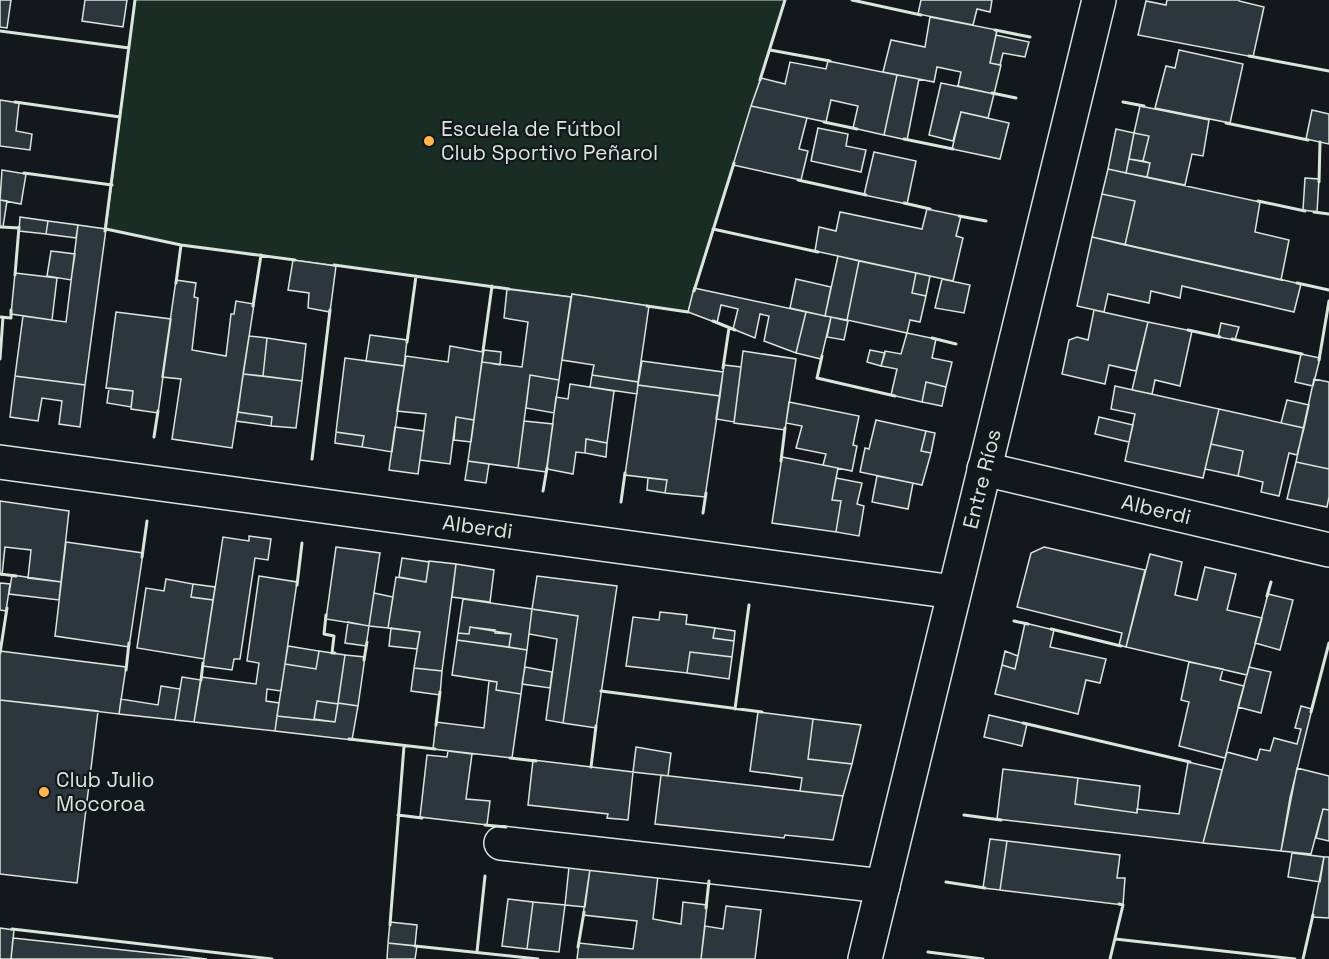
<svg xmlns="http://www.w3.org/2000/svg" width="1329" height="959" font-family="'Space Grotesk',sans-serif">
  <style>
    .green { fill: #1a2d24; stroke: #939e99; stroke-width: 1.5 }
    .building { fill: #2c363c; stroke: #d8e6dc; stroke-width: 1.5 }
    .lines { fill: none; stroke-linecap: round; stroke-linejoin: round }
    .minor-casing { stroke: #d8e6dc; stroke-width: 36 }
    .minor { stroke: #14181c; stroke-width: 33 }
    .wall { stroke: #d8e6dc; stroke-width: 3 }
    .poi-dot { fill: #ffb74d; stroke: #14181c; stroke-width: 2 }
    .labels { text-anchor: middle; stroke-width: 4.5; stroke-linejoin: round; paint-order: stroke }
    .poi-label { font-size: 21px; fill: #d8e6dc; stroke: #14181c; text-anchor: start }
    .street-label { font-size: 21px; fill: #d8e6dc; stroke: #14181c }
  </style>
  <rect width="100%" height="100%" fill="#14181c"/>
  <!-- green -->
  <path class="green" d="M135 0H785L688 312 572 294 571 297 181 245 106 229Z"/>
  <!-- building -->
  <path class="building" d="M0 0H11L7 28 0 27Z
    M85 0H127L123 27 82 21Z
    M921 0H992L990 12 977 9 973 25 918 14Z
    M1167 0H1239V1L1264 7 1253 57 1138 35 1146 1 1166 5Z
    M930 17 997 30 990 63 1001 65 994 94 958 86 961 72 937 67 934 82 883 72 891 40 925 47Z
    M996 35 1029 42 1025 57 1003 53 1000 65 990 63Z
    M1179 50 1243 64 1230 123 1155 108 1166 66 1175 68Z
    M828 61 897 75 884 135 853 128 858 106 831 100 826 122 751 106 761 78 785 84 790 62 826 69Z
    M897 75 919 79 907 140 884 135Z
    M941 83 994 94 988 118 961 112 953 141 929 135Z
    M0 100 19 103 16 131 32 134 30 150 0 146Z
    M751 106 807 118 799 149 808 151 801 180 733 165Z
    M1140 106 1209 120 1203 156 1192 154 1185 185 1147 177 1150 163 1143 161 1149 136 1134 133Z
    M1312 110 1329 114V144L1306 139Z
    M961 112 1009 123 1000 159 952 149Z
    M818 128 848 134 846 146 866 150 861 172 811 161Z
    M1116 129 1134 133 1126 173 1108 169Z
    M1134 133 1149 136 1143 161 1129 159Z
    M874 152 916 161 907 204 864 195Z
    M1129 159 1150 163 1147 177 1126 173Z
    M1108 169 1260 202 1255 232 1289 240 1281 280 1125 245 1135 201 1102 194Z
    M2 170 26 174 21 204 0 200Z
    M1305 178 1319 179 1317 212 1303 210Z
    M1102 194 1135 201 1125 245 1092 237Z
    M0 200 7 201 3 227H0Z
    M927 209 961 216 956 236 963 238 953 281 815 251 819 227 836 231 840 212 922 229Z
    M20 217 48 221 46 234 19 231Z
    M48 221 78 225 76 238 46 234Z
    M78 225 106 229 85 385 15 376 23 316 66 322Z
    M1092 237 1301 284 1294 312 1182 286 1180 298 1151 291 1149 303 1108 294 1104 312 1077 306Z
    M51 251 75 254 71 280 47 276Z
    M838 256 859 261 847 320 825 316Z
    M293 260 336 266 330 312 308 308 309 293 288 290Z
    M859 261 916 273 912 293 926 296 920 322 910 320 907 333 847 320Z
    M15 273 57 278 52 320 11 314Z
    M916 273 930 276 926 296 912 293Z
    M796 279 831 287 825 316 790 308Z
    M942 279 970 285 964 313 935 308Z
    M176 280 196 283 194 297 198 298 192 350 226 356 231 314H234L236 301 254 304 232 448 172 439 181 379 162 377Z
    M694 288 806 312 796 353 764 341 769 316 760 314 755 338 733 329 738 309 721 305 717 323 688 312Z
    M507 289 571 297 559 380 530 375 518 468 468 461 482 362 522 367 528 322 504 318Z
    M572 294 649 306 638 382 592 375 594 365 562 360Z
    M1094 310 1148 322 1136 371 1109 365 1105 384 1062 374 1069 340 1077 337 1088 340Z
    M116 312 171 319 158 413 131 409 133 391 106 388Z
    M806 312 831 317 821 359 796 353Z
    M831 317 848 321 844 340 827 337Z
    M1148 322 1192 331 1180 386 1155 380 1152 394 1132 390Z
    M1221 323 1239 327 1235 340 1218 337Z
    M907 333 936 339 932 358 952 362 946 387 926 382 922 402 891 395 897 369 881 366 885 351 901 354Z
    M370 335 407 340 404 366 366 361Z
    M249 336 267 338 263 376 243 374Z
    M267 338 306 344 302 381 263 376Z
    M450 346 483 352 474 420 456 417 450 464 420 460 426 414 397 411 406 356 448 362Z
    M484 350 501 352 500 365 482 362Z
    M870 350 885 353 881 366 867 362Z
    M743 351 796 359 785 430 734 423Z
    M1301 354 1320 358 1313 386 1295 382Z
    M345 358 404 366 392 452 362 447 364 436 336 432Z
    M642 361 723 372 720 396 638 385Z
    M724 365 741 367 734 422 716 419Z
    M243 374 302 381 296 428 271 426 272 417 238 412Z
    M530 375 559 380 554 413 526 408Z
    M592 375 638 382 637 394 590 387Z
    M15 376 85 385 80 427 59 424 62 401 42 398 38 421 10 417Z
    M1314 379 1329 382V469L1296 462Z
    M926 382 946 387 942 406 922 402Z
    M570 384 614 391 607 443 586 439 585 453 576 452 573 474 547 469 556 397 568 399Z
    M638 385 720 396 705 497 665 493 667 480 625 475Z
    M1115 386 1219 409 1203 478 1125 461 1135 414 1111 409Z
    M109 388 133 391 131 407 107 403Z
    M1287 400 1309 405 1304 428 1281 423Z
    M789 402 859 416 853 445 857 446 852 471 823 465 826 454 796 448 802 426 786 423Z
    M1219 409 1304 428 1297 455 1289 453 1279 496 1261 492 1263 482 1238 476 1243 451 1211 444Z
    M238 412 272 417 271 426 236 421Z
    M456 417 474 420 471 442 454 440Z
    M1099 417 1133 425 1129 442 1095 434Z
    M876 420 926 431 921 451 931 453 922 485 860 472 865 448 869 449Z
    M524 421 553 424 546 472 518 468Z
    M395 427 424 431 418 474 389 470Z
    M926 431 935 433 931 453 921 451Z
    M336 432 364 436 362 447 335 443Z
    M586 439 607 443 606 457 585 453Z
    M1211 444 1243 451 1238 476 1205 469Z
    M782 457 838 468 832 500 841 501 836 532 772 523Z
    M468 461 489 464 486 483 465 480Z
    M1296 462 1329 469V497L1327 507 1287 499Z
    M877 476 913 483 908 509 872 502Z
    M648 478 667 480 665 493 647 490Z
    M836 478 862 483 857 504 864 506 859 536 836 532 841 501 832 500Z
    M0 501 69 511 61 582 28 578 31 550 5 547 2 575 0 574Z
    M249 536 271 539 268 560 255 558 240 659H234L232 670 203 666 223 537 249 541Z
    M66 542 143 553 129 647 55 636Z
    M336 547 380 553 369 626 326 619Z
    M1044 547 1145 570 1126 647 1119 645 1122 633 1017 607 1031 553Z
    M1150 554 1182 562 1175 595 1197 600 1205 567 1236 574 1227 610 1262 618 1247 675 1126 647Z
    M402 558 429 562 426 582 399 577Z
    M429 561 456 564 442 671 414 668 420 632 388 628 396 577 426 582Z
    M456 564 494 570 490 602 452 597Z
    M12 575 61 582 59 600 9 594Z
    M259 576 297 582 281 691 267 689 266 701 279 703 275 731 194 722 201 677 256 684 259 663 247 661Z
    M537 576 617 586 596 728 563 723 578 616 532 609Z
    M166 579 193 584 191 597 213 600 204 659 137 648 146 588 164 591Z
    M0 583 10 584 6 611 0 610Z
    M193 584 215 587 213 600 191 597Z
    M374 593 393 597 388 628 369 626Z
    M1268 594 1293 600 1280 650 1255 643Z
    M463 599 532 609 527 650 509 647 511 634 495 633V630L470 627 469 634 458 633Z
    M532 609 578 616 563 723 546 720 557 639 529 634Z
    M660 612 687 615 686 624 715 628 713 638 734 641 732 657 690 652 687 673 626 666 633 617 659 620Z
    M348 622 369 626 366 646 345 643Z
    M1025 623 1054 630 1050 647 1106 659 1100 683 1086 680 1078 714 995 694 1002 665 1015 669Z
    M470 627 511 634 509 647 457 640 458 633 469 634Z
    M391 628 420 632 417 649 389 646Z
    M715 628 735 631 734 641 713 638Z
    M457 640 527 650 521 694 496 690 497 682 452 675Z
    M288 646 319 651 316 669 285 664Z
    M0 651 126 667 119 714 0 700Z
    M319 651 345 655 338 704 317 701 314 720 277 716 285 664 316 669Z
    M1005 651 1018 656 1015 669 1002 665Z
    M690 652 732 657 729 679 687 673Z
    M345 655 365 657 358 706 338 703Z
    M1189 662 1223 669 1220 680 1244 686 1225 758 1179 746 1189 702 1181 700Z
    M525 667 552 672 550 688 522 684Z
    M1249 667 1271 672 1261 713 1238 707Z
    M414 668 442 671 440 695 411 691Z
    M182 677 201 680 194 722 175 720Z
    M489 681 497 682 496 690 521 694 512 758 433 749 436 722 484 728Z
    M161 686 180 689 175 720 119 714 121 699 158 705Z
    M0 700 98 711 77 883 0 874Z
    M317 701 338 704 335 722 314 719Z
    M338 703 358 706 352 740 275 731 277 716 335 722Z
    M1301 706 1312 709 1290 798 1281 851 1203 843 1227 752 1257 760 1260 749 1270 751 1274 738 1297 744 1301 729 1295 728Z
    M758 712 813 719 808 759 852 764 843 796 800 791 802 778 750 771Z
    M989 715 1027 724 1022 746 984 737Z
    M813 719 861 725 852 764 808 759Z
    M636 747 671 753 668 776 633 772Z
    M448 751 472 754 466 799 490 801 487 825 420 817 427 755 447 757Z
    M533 760 633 772 628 820 607 818 608 814 528 805Z
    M1188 762 1222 770 1203 843 997 819 1003 769 1078 778 1075 804 1137 813V809L1179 814Z
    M1297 768 1329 776V810L1323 809 1311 854 1281 851Z
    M661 775 800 791 843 796 833 840 785 835 784 838 655 824Z
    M1078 778 1140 786 1137 813 1075 804Z
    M1323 809 1329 810V841L1316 838Z
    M990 839 1007 841 1000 890 983 888Z
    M1007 841 1120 855 1117 878H1125L1123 905 1000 890Z
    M1292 853 1324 857 1320 882 1288 877Z
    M1324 857H1329V918L1312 917Z
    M569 867 590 869 585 907 565 905Z
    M590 869 658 876 653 919 681 924 683 902 707 905 701 959H577L579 943 633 949 637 921 583 915Z
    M508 899 533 902 527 949 502 946Z
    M533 902 565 905 559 952 527 949Z
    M726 906 761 910 755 959H701L705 926 723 929Z
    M390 922 417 925 415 946 388 943Z
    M0 928 14 930 11 959H0Z
    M13 938 207 959H11Z
    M388 943 417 946 415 959H387Z"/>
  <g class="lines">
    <defs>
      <g id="minor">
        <path id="s1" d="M0 462 954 592"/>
        <path id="s2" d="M984 469 1329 550"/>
        <path d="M501 843 883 886"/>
        <path id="s3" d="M865 959 1099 0"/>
      </g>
    </defs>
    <!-- minor casing -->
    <use href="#minor" class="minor-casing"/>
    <!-- minor -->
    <use href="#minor" class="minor"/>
    <!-- wall -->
    <path class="wall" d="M852 0 921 15
      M995 30 1030 37
      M0 31 129 48
      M770 50 830 61
      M1249 56 1329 71
      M760 80 785 0
      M992 93 1016 98
      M15 102 120 117
      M1123 102 1144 106
      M824 122 857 129
      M1226 123 1308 140
      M904 139 953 149
      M24 173 112 185
      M798 180 866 195
      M1319 182 1320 142
      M1258 201 1305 211
      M904 203 930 209
      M1314 212 1329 214
      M959 216 986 221
      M1 227 19 228
      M106 229 181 245 295 260
      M713 229 818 252
      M105 231 135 0
      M334 265 509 289
      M15 275 19 227
      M176 283 181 245
      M1297 283 1329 290
      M694 291 734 163
      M253 306 261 255
      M647 306 688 312
      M0 317 11 318V310
      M713 321 735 330
      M1188 330 1220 337
      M932 338 956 344
      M1232 339 1302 354
      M407 342 416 276
      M483 351 492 286
      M822 356 817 378 895 396
      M0 359 3 317
      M1319 360 1329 301
      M723 368 729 328
      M154 437 158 411
      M312 459 330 310
      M781 461 785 428
      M543 491 547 468
      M621 502 625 473
      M703 513 706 493
      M142 557 147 521
      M0 574 16 576
      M297 585 302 543
      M1267 596 1271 582
      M326 615 324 634 334 636 332 653H335
      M1014 621 1028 624
      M1051 629 1121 646
      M0 653 7 608
      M364 660 367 642
      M126 670 129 643
      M201 680 203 663
      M601 691 762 712
      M735 709 749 605
      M1311 712 1329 643
      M1023 723 1190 762
      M436 725 440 692
      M349 739 435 749
      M510 758 536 761
      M591 767 596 726
      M398 815 422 818
      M964 815 1001 820
      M485 825 506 827
      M946 882 985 888
      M706 908 709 881
      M390 925 404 746
      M12 929 272 959
      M1115 939 1295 959
      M415 946 538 959
      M578 947 584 912
      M477 952 485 876
      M928 952 983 959
      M1110 959 1123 905 1119 904
      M1303 959 1313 915"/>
  </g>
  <!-- markers -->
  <g class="poi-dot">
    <circle cx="429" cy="141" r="6"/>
    <circle cx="44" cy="792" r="6"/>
  </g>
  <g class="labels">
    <!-- poi labels -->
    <g class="poi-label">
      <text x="441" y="136">Escuela de Fútbol<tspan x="441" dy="24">Club Sportivo Peñarol</tspan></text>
      <text x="56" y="787">Club Julio<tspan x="56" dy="24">Mocoroa</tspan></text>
    </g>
    <!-- street labels -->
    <g class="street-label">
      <text dy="7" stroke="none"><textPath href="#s3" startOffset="494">Entre Ríos</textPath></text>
      <text dy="7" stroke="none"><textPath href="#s2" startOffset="177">Alberdi</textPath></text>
      <text dy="7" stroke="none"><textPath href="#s1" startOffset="482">Alberdi</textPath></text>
    </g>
  </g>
</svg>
